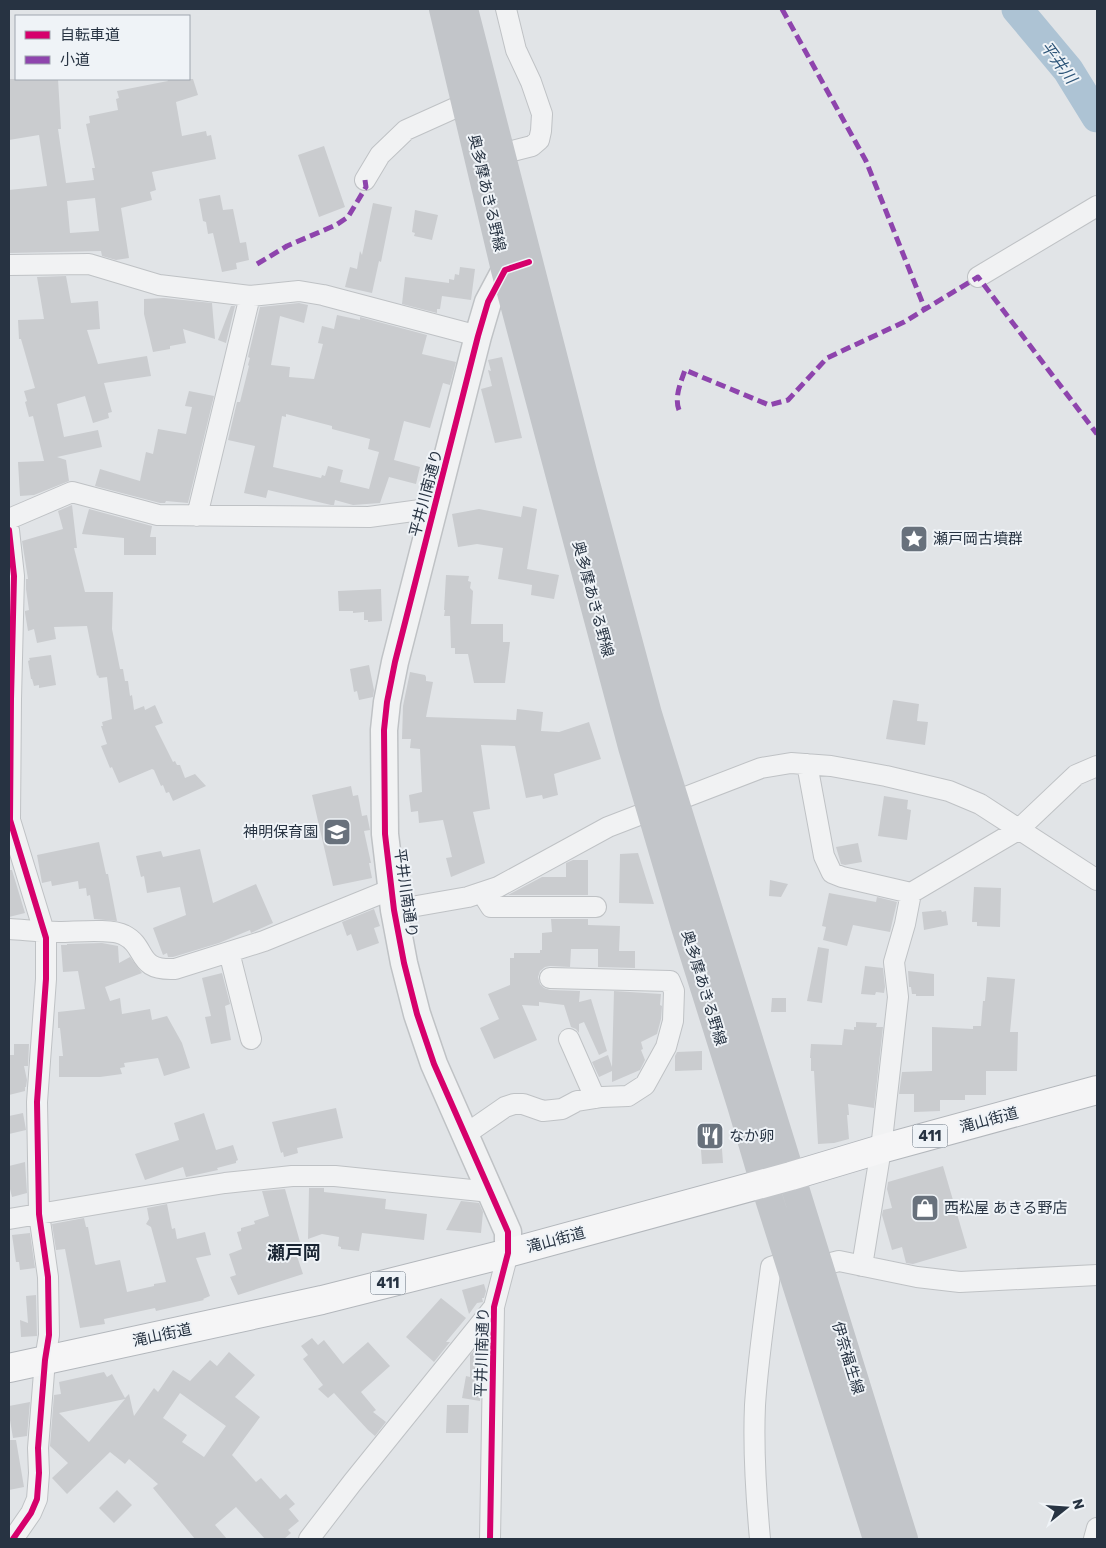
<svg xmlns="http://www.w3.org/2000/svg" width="1106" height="1548" font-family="Rubik,'Noto Sans JP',sans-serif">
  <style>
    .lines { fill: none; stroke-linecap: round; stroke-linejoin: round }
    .river { stroke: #adc3d4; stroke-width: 31 }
    .building { fill: #cacccf; fill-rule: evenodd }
    .minor-casing { stroke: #bfc2c5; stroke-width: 22 }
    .tertiary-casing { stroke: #bfc2c5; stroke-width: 29 }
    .trunk-casing { stroke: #b3b7bc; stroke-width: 30 }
    .minor { stroke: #f1f2f3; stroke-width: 20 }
    .tertiary { stroke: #f1f2f3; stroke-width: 26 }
    .secondary { stroke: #c2c5c9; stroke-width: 28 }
    .trunk { stroke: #f5f5f6; stroke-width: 28 }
    .quiet { stroke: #8e44ad; stroke-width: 5; stroke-dasharray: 10 5; stroke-linecap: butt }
    .cycleway-casing { stroke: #eff3f7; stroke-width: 9 }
    .cycleway { stroke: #d6006c; stroke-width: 6 }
    .labels { text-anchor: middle; stroke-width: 4; stroke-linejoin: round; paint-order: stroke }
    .shield { fill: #eff3f7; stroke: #636d78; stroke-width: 1 }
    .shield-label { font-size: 14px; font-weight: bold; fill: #273342 }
    .street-label { font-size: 15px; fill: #273342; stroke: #eff3f7 }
    .poi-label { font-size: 15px; fill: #273342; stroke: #eff3f7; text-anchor: start }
    .water-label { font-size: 16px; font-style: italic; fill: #2e5679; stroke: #eff3f7 }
    .quarter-label { font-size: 18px; font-weight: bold; fill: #192432; stroke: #eff3f7 }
  </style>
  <rect width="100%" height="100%" fill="#e1e4e7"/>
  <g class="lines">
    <!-- river -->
    <path class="river" d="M1017 9 1068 70 1097 117"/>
  </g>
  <!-- building -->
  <path class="building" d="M9 79H58L61 129H58L66 183 94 180 92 168H95L86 124 90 123 89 116 118 110 116 99 119 98 117 91 168 81 167 79H193L198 95 176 102 182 136 206 131 207 136 211 135 216 159 152 172 156 190 150 192 152 200 121 208 129 258 116 260 102 256 101 251 10 253 9 240V190L47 186 39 135 9 140ZM95 198 99 231 70 233 67 201Z
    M324 146 345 207 319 217 298 155Z
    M220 195 223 210 233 209 240 243 246 242 249 260 236 263 237 269 222 272 213 233 208 234 206 222 203 221 199 199Z
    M373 203 392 207 381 262 379 261 372 293 345 287 350 267 357 269 360 251 362 255Z
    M415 210 438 215 432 240 414 236 415 233 412 232Z
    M460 267 475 269 471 300 442 296 440 309H437V313L402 304 405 277 449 283V279L454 280 455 274 459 275Z
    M66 276 71 303 98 301 100 329 87 330 98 364 147 356 151 376 104 383 112 412 108 413 109 418 93 423 85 396 57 404 64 437 98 430 102 447 57 457 66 460 69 481 34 495 20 496 18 462 44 461 33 416 29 417 25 402 27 401 24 391 35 388 21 339H19L18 320 44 319 37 277Z
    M164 298 212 303 215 339 183 329 186 343 170 346V349L153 352 144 314V299Z
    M299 303 308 305 304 323 280 316 271 365 290 367 289 377 314 379 323 344 318 343 322 326 334 329 337 315 360 320V317L427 335 422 354 456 362 450 385 443 383 430 428 404 421 394 460 420 467 416 484 389 477 380 503 353 505 335 500 334 505H331L268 490 266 498 244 493 255 446 228 440 237 402H240L249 366 248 365 250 358 248 357 260 307ZM286 414 332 426V429L370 439 368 449 379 452 369 489 340 482 343 470 328 466 325 476 322 475 321 478 273 467 282 416 286 417Z
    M231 306H235L226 343 218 340Z
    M502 357 522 438 495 443 481 389 492 386 488 370 491 371 488 360Z
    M189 391 214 396 188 503 166 501 165 503H160L95 486 100 469 140 481 146 452 153 454 158 429 186 434 192 407 185 406Z
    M72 505 77 548H74L85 592H113L112 629 120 669H123L125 681H128L130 696 132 695 134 710 144 706 145 710 155 705 163 723 155 726 173 762 175 761 177 765H180L185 778 195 774 206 786 173 801 169 792 166 793 163 785 161 786 154 770 152 769 119 783 112 767 110 768 101 746 107 744 101 726H103L102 722 112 719 107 677 99 678 98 675 97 676 87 626 54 627 56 639 37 643 34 629 28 631 25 613V611L29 610 26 589V579H28L22 541 63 529 58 511Z
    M523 506 537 509 527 569 559 575 554 599 531 595 532 585 498 579 503 548 477 544 458 547 452 514 479 509 521 517Z
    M89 509 152 526 150 537H156V555H124V538L82 534Z
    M446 575 469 576 468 581 471 582 470 588 473 591 471 624H503V642H510L505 683H474L468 654H455V648H451L450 616H444L445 610H444Z
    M381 589 382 621 368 622V620H364V612L353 613V611H339L338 591Z
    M51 655 56 685 39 688V685L34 686 32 679H31L28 661 30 660 29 658Z
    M369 665 374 690 373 697 359 700 357 691 354 692 350 669Z
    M410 672 425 675 426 677V681L433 682 426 717 516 720 517 709 543 712 541 731 559 732 589 722 601 759 554 774 558 795 543 799 542 795 526 798 515 746 481 745 490 809 473 812 485 863 451 877 446 858 452 857 443 820 419 823 418 811 411 812 409 795 422 792 420 749 410 748 411 739H402L403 706Z
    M893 700 919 704 917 721 928 722 925 745 886 739Z
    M351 786 353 796 358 795 362 816 367 815 370 830 364 831 371 863H369L372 878 333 886 312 795Z
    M884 796 908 800 907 809 911 810 907 840 878 836Z
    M99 842 106 874H108L117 921 94 919 90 895 87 896 86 888 79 889 78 881 52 886 51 881 42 883 37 855Z
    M858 843 862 862 845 865 841 864 836 847Z
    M200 849 213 903 256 884 273 923 253 932 251 933 250 930 219 943 173 957H168L167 953 163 955 153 928 186 915 180 887 147 893 144 876 141 877 136 856 161 851 163 857Z
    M638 853 654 904 619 903 620 854Z
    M573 860H588V895H508L542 877H566V863Z
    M9 870H12L25 913 9 917Z
    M770 880 788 884 781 897 769 896Z
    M974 887 1001 888 1000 927 977 926V922H972Z
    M829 893 876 902 877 897 897 902 890 932 853 925 847 946 823 940 826 927 822 926Z
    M374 909 380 926 374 928 379 943 357 951 351 934 347 936 342 922Z
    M941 910 942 912 946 911 948 925 924 930 922 912Z
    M551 919H588V925L620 926 619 951H635V968L598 967V949H571L570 967 550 966 545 967 540 971 538 977 540 984 544 988 550 990 580 991 579 1002 591 999 607 1051 599 1055 584 1022 579 1024V1033L576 1029 571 1027 564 1005 539 1002V1006L522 1005 537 1040 494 1059 480 1028 499 1019 488 994 510 985V958H514V953H540V950H542V933L552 932Z
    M102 943 118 946 119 963 130 957 142 973 105 987 110 1001 120 998 122 1014 150 1009 152 1020 167 1016 182 1043 190 1068 164 1076 158 1058 124 1063 125 1067 120 1068 122 1074 100 1077H59V1056H63L60 1028H58V1012L85 1009 78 971 63 972 61 945H67V944Z
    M818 947 829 949 822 1003 807 1001Z
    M865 966 883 968 885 987 884 993 876 992 875 995 861 994Z
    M908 971 934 974V996H916V994H912L911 987H909Z
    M222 973 230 1004 225 1006 231 1040 211 1044 205 1017 211 1016 202 978Z
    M987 977 1015 979 1010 1032H1018L1017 1071H986V1095H965V1100H940V1111L914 1112V1094H899L902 1072 932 1071V1027L973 1029V1026H981L983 1001H985Z
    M614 991 661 994 660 1005 662 1006 661 1019 657 1034 641 1042 643 1049 641 1050 645 1060 640 1070 612 1082V1071L599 1077 592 1062 608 1055 612 1067Z
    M772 998H786V1012H771Z
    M856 1022 877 1023 876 1027H883L874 1108 848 1104 849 1115H847L849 1139 834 1143 818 1144 814 1071H811V1058H810L811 1044 842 1045 844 1029 854 1030V1027H856Z
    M14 1044H29L28 1066H24L27 1080 26 1087H25V1091L9 1095V1055H14Z
    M702 1051V1070L675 1071V1056L677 1052Z
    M336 1108 343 1138 301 1147 297 1148 298 1153 284 1157 283 1152 281 1153 272 1122Z
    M23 1113 26 1130 9 1134V1116Z
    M204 1113 216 1150 233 1145 238 1160 236 1161V1163L217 1168 218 1170 186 1177 183 1167 145 1180 135 1154 179 1140 174 1123Z
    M720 1122 723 1163 702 1164 699 1123Z
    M25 1162 27 1193 12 1197 9 1185V1166Z
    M943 1166 967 1248 913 1264 906 1263 902 1247 892 1250 882 1215 883 1210 892 1208 887 1189 888 1182Z
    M309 1188H324V1192L386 1199 385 1209 427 1214 424 1240 362 1233 359 1251 341 1249V1247L338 1246 339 1237 322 1234 308 1239Z
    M285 1189 300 1242 293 1244 303 1274 238 1295 230 1277 236 1275 229 1254 242 1249 237 1232 241 1231V1228L255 1224 254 1221 269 1216 262 1191Z
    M461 1201 479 1203 483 1212 481 1233 446 1230Z
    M167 1204 172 1229 175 1228 177 1239 205 1232 211 1255 196 1258 210 1296 203 1299 204 1300 156 1311 155 1308 104 1319 105 1324 80 1328 65 1249 56 1250 52 1224 84 1218 86 1227H88L95 1264 96 1265 120 1260 127 1292 154 1286V1284L166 1282 151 1227 146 1224 149 1219 147 1208Z
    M30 1233 35 1268 20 1270 19 1262H16L12 1235Z
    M484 1284 486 1291 484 1298H482L483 1302 477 1303 469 1314 462 1290Z
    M36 1295 37 1336 21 1337 20 1320 28 1323 26 1296Z
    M441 1298 466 1318 446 1342H450L434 1362 406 1337Z
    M312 1338 318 1345 324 1340 343 1364 368 1342 390 1366 361 1392 376 1410 373 1412 386 1422 375 1436 368 1430 334 1393 328 1398 318 1389 323 1385 303 1359 308 1355 301 1346Z
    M480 1344H481L480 1401 462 1398 466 1376 470 1377V1355Z
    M229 1352 255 1375 235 1397 260 1417 232 1455 256 1482 261 1478 280 1499 286 1494 295 1504 289 1509 299 1521 288 1530 291 1533 284 1539H265L236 1507 215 1525 227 1539H195L153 1488 158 1484 129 1459 125 1464 110 1452 67 1494 52 1478 68 1463 50 1446 54 1395 61 1394 59 1382 104 1372 107 1377 112 1374 125 1398 129 1394 134 1416 154 1388 158 1392 173 1370 190 1381 210 1360 217 1366ZM180 1393 226 1426 204 1457 182 1442 187 1435 163 1418ZM125 1399 89 1442 59 1413Z
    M30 1402 27 1436 13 1438 9 1414V1406Z
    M447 1405H469L468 1433H446Z
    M9 1440H16L24 1487 9 1490Z
    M117 1490 132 1505 114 1523 99 1508Z"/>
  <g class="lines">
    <defs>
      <path id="minor" d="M501 154 532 146 539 140 541 131 542 114 531 82 516 50 506 9
        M365 180 380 155 406 130 466 103
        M9 265 89 264 159 285 250 296 299 291 323 295 478 336
        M978 277 1097 206
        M197 516 250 296
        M9 519 72 492 158 515 369 517 435 508
        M9 530 14 576 11 699 10 820 46 938V979L37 1102 39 1214 48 1277 49 1335 45 1360 38 1448 39 1473 37 1499 31 1513 13 1539
        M807 764 824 856 832 873 842 877 911 893 1018 830 1076 775 1097 766
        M482 893 491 907H596
        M394 910 468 897 498 887 608 827 761 768 791 763 831 766 886 776 949 791 980 804 1097 880
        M9 929C26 930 42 932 59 932 76 932 111 928 124 935 148 947 135 971 175 969L264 941 392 889
        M229 952 251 1039
        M569 1039 595 1098
        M466 1134 505 1107 514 1104H523L543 1111 562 1109 577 1101 602 1097 628 1096 645 1085 666 1047 673 1021 674 991 670 981 550 978
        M9 1219 175 1191 225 1183 292 1176H335L491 1192
        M819 1266 839 1261 917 1277 960 1282 1097 1275
        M862 1266 881 1149 898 997 894 962 905 924 911 893
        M309 1539 352 1483 494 1307
        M490 1539 494 1307 508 1253
        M760 1539C756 1495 753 1450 755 1405 758 1359 765 1313 771 1267L789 1261
        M1094 1539 1097 1528"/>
      <path id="tertiary" d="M508 1253V1232L434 1064 417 1014 404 963 394 910 385 834 384 730 387 702 395 662 478 336 488 302 505 270 519 266"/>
      <path id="trunk" d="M9 1368 322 1300 508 1253 791 1176 881 1149 1097 1090"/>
    </defs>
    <!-- minor casing -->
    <use href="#minor" class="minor-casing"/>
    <!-- tertiary casing -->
    <use href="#tertiary" class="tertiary-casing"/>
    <!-- trunk casing -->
    <use href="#trunk" class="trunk-casing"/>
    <!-- minor -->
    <use href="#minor" class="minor"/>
    <!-- tertiary -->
    <use href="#tertiary" class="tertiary"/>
    <!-- secondary -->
    <path class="secondary" d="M443 9 505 270 632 747 686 930 741 1105 764 1183 877 1539
      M464 9 583 472 648 714 904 1539"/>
    <!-- trunk -->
    <use href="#trunk" class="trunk"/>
    <!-- quiet -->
    <path class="quiet" d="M782 9 866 161 925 309
      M257 264 287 246 336 225 348 217 366 187 365 180
      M679 410C674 397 681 382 685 370L769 405 788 400 827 358 904 322 978 277 1097 434"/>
    <defs>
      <path id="cycleway" d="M9 530 14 576 11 699 10 820 46 938V979L37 1102 39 1214 48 1277 49 1335 45 1360 38 1448 39 1473 37 1499 31 1513 13 1539
        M490 1539 494 1307 508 1253V1232L434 1064 417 1014 404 963 394 910 385 834 384 730 387 702 395 662 478 336 488 302 505 270 529 262"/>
    </defs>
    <!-- cycleway casing -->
    <use href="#cycleway" class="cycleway-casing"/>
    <!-- cycleway -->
    <use href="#cycleway" class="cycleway"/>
  </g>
  <!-- icons -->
  <defs>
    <symbol id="sight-square" viewBox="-11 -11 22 22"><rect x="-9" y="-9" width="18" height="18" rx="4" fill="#68717c" stroke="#eff3f7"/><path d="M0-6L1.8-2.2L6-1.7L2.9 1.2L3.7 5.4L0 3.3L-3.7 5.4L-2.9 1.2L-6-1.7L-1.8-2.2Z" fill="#fff"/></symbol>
    <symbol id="school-square" viewBox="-11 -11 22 22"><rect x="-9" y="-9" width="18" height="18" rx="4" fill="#68717c" stroke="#eff3f7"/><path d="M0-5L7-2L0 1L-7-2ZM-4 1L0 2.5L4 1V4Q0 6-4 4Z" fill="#fff"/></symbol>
    <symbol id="restaurant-square" viewBox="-11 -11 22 22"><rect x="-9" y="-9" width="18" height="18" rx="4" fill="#68717c" stroke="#eff3f7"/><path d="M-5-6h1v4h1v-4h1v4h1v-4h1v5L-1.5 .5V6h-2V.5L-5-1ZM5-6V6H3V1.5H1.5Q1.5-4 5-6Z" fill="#fff"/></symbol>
    <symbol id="shop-square" viewBox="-11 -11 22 22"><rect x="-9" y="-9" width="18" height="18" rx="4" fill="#68717c" stroke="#eff3f7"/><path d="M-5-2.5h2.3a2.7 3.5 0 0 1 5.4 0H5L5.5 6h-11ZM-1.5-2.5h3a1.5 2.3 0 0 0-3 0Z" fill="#fff"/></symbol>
  </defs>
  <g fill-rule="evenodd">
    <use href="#sight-square" x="898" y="523" width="32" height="32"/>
    <use href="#school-square" x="321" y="816" width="32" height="32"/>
    <use href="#restaurant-square" x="694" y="1120" width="32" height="32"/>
    <use href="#shop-square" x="909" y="1192" width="32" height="32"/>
  </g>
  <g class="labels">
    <!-- shield labels -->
    <g class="shield">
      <rect x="912.5" y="1124.5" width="35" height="23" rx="4"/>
      <rect x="370.5" y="1271.5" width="35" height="23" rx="4"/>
    </g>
    <g class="shield-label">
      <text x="930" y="1141">411</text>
      <text x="388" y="1288">411</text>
    </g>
    <!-- street labels -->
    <g class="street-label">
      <text transform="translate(487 193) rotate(77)" y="5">奥多摩あきる野線</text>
      <text transform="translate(426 493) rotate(-75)" y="5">平井川南通り</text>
      <text transform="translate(593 599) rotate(75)" y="5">奥多摩あきる野線</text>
      <text transform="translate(406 893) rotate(82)" y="5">平井川南通り</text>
      <text transform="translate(704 988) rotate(73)" y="5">奥多摩あきる野線</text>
      <text transform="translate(989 1120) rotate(-15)" y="5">滝山街道</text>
      <text transform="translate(556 1240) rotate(-15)" y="5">滝山街道</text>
      <text transform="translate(162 1335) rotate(-12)" y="5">滝山街道</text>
      <text transform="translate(482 1352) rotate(-88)" y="5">平井川南通り</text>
      <text transform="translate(848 1358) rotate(73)" y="5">伊奈福生線</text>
    </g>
    <!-- poi labels -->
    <g class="poi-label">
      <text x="933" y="544">瀬戸岡古墳群</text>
      <text x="318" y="837" text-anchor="end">神明保育園</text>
      <text x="729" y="1141">なか卵</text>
      <text x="944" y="1213">西松屋 あきる野店</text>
    </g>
    <!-- water labels -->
    <g class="water-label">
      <text transform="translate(1059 62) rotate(53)" y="6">平井川</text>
    </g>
    <!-- quarter labels -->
    <g class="quarter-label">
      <text x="294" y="1259">瀬戸岡</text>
    </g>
  </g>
  <!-- border -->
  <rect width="1106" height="1548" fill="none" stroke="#273342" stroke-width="20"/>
  <!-- legend -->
  <rect x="15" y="15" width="175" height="65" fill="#eff3f7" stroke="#9fa6af"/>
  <rect x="25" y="31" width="25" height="8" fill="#d6006c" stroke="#9fa6af"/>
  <text x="60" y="40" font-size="15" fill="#273342">自転車道</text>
  <rect x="25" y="56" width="25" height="8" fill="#8e44ad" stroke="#9fa6af"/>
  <text x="60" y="65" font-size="15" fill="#273342">小道</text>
  <!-- north arrow -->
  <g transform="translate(1066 1508) rotate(73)" stroke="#eff3f7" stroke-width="4" paint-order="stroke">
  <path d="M0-4L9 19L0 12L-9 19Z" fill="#273342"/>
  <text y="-8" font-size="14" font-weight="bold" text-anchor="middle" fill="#273342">N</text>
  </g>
</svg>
